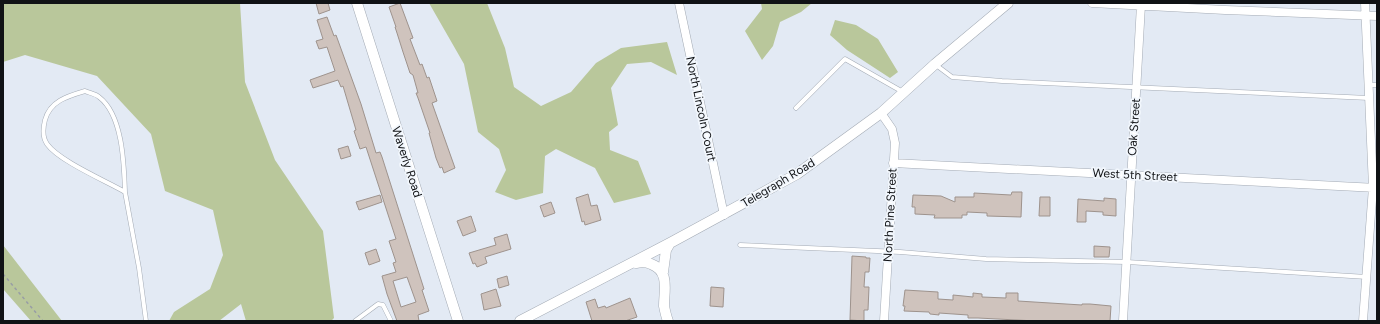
<svg xmlns="http://www.w3.org/2000/svg" width="1380" height="324" font-family="Figtree,sans-serif">
  <style>
    .green { fill: #b9c79b }
    .building { fill: #cfc3bd; stroke: #9e938d; fill-rule: evenodd }
    .lines { fill: none; stroke-linecap: round; stroke-linejoin: round }
    .service-casing { stroke: #a4abb5; stroke-width: 5 }
    .minor-casing { stroke: #a4abb5; stroke-width: 9 }
    .tertiary-casing { stroke: #a4abb5; stroke-width: 11 }
    .path { stroke: #989da5; stroke-width: 1.5; stroke-dasharray: 3 3; stroke-linecap: butt }
    .service { stroke: #fff; stroke-width: 4 }
    .minor { stroke: #fff; stroke-width: 8 }
    .tertiary { stroke: #fff; stroke-width: 10 }
    .labels { text-anchor: middle; stroke-width: 3.5; stroke-linejoin: round; paint-order: stroke }
    .street-label { font-size: 12px; fill: #101215; stroke: #f2f7fd }
  </style>
  <rect width="100%" height="100%" fill="#e3eaf4"/>
  <!-- green -->
  <path class="green" d="M3 3H240L245 82 275 160 323 231 334 318 331 321H246L241 304 219 321H169L174 312 210 289 223 255 213 210 165 191 151 134 97 76 25 55 3 62Z
    M429 3H487L505 48 514 87 541 106 571 92 596 63 621 48 667 42 677 75 651 62 627 64 611 88 618 125 609 132 610 150 638 161 651 194 614 203 595 168 556 149 545 156 543 193 516 200 495 192 506 170 499 149 478 132 464 64Z
    M761 3H812L801 12 780 22 773 46 762 60 745 31 762 9Z
    M835 20 856 25 878 39 898 72 890 78 847 50 830 35Z
    M3 245 62 321H31L3 289Z"/>
  <!-- building -->
  <path class="building" d="M316 3H328L330 10 319 14Z
    M400 3 413 38 410 39 420 65 422 64 427 78 429 77 437 101 432 103 455 168 444 173 442 167 440 168 436 158 429 133H430L418 98 416 93H418L413 75 410 73 403 52 397 33 395 27H396L389 7Z
    M327 17 334 36 336 35 361 104 376 153 380 152 382 157 424 289 422 290 429 311 418 315 419 321H397L387 294 382 276 396 272 393 263 396 262 389 241 396 239 366 147 360 149 354 131 356 130 343 86 341 87 338 80 313 88 310 80 335 71 327 47 319 49 316 41 323 39 317 20ZM407 277 416 302 401 307 393 281Z
    M348 146 351 156 341 159 338 149Z
    M1012 192H1022L1021 217 987 216V213L967 212V215H962V218H934L935 215 915 214V207H912L913 195 941 196 955 202V197H974V193L1011 195Z
    M588 194 591 206 597 205 601 220 585 225 584 221 582 222 576 198Z
    M380 195 382 202 359 210 356 202Z
    M1040 197H1050V216H1039Z
    M1104 198 1116 199V216L1103 215V212L1086 211V222H1077L1078 199 1104 201Z
    M551 202 555 213 544 217 540 206Z
    M471 216 476 231 463 236 457 221Z
    M507 234 511 249 485 257 487 263 477 267 475 263 473 264 469 253 496 245 494 238Z
    M1094 246 1110 247 1109 257H1094Z
    M376 249 380 261 369 265 365 253Z
    M852 256 866 257V258H870L869 272H865L864 287H869L868 310H864V321L850 320Z
    M507 276 509 285 499 288 497 279Z
    M711 287 724 288 723 307 710 306Z
    M496 289 501 306 484 310 481 294Z
    M905 290 938 292V299L953 300V295L973 297V293L982 294V297L1006 298V293H1018V301L1082 305V304H1090L1111 306 1110 321H1036L978 318H968V315L939 313V315L930 314 929 312 904 311 905 306H903Z
    M630 298 637 317 625 321H592L586 302 595 299 598 308 605 306 606 308Z"/>
  <g class="lines">
    <defs>
      <path id="service" d="M936 65 952 77 1002 81 1369 98
        M1369 85H1377
        M85 91C89 93 96 94 99 97 123 115 124 165 125 192 106 181 59 161 47 144 42 137 43 128 45 120 50 101 68 96 85 91Z
        M796 108 845 59 903 92
        M125 192 139 268 146 321
        M740 245 900 252 986 259 1127 262 1367 277
        M355 321 378 304 383 305 391 321"/>
      <path id="minor" d="M679 3 724 215
        M1092 3 1225 10 1377 16
        M881 113 892 129 895 143 884 321
        M893 163 1377 188
        M1123 321 1141 5
        M1363 321 1373 187 1365 3"/>
      <path id="tertiary" d="M357 3 458 321
        M636 263C641 262 646 262 651 264 670 271 664 290 664 306 665 311 666 316 668 321
        M663 272 666 250 670 243
        M520 321 670 243 797 174 881 113 935 64 1008 3"/>
    </defs>
    <!-- service casing -->
    <use href="#service" class="service-casing"/>
    <!-- minor casing -->
    <use href="#minor" class="minor-casing"/>
    <!-- tertiary casing -->
    <use href="#tertiary" class="tertiary-casing"/>
    <!-- path -->
    <path class="path" d="M3 274 43 321"/>
    <!-- service -->
    <use href="#service" class="service"/>
    <!-- minor -->
    <use href="#minor" class="minor"/>
    <!-- tertiary -->
    <use href="#tertiary" class="tertiary"/>
  </g>
  <g class="labels">
    <!-- street labels -->
    <g class="street-label">
      <text transform="translate(701 109) rotate(78)" y="4">North Lincoln Court</text>
      <text transform="translate(1134 127) rotate(-86)" y="4">Oak Street</text>
      <text transform="translate(407 162) rotate(72)" y="4">Waverly Road</text>
      <text transform="translate(1135 175) rotate(3)" y="4">West 5th Street</text>
      <text transform="translate(778 183) rotate(-31)" y="4">Telegraph Road</text>
      <text transform="translate(890 215) rotate(-87)" y="4">North Pine Street</text>
    </g>
  </g>
  <!-- border -->
  <rect width="1380" height="324" fill="none" stroke="#101215" stroke-width="8"/>
</svg>
